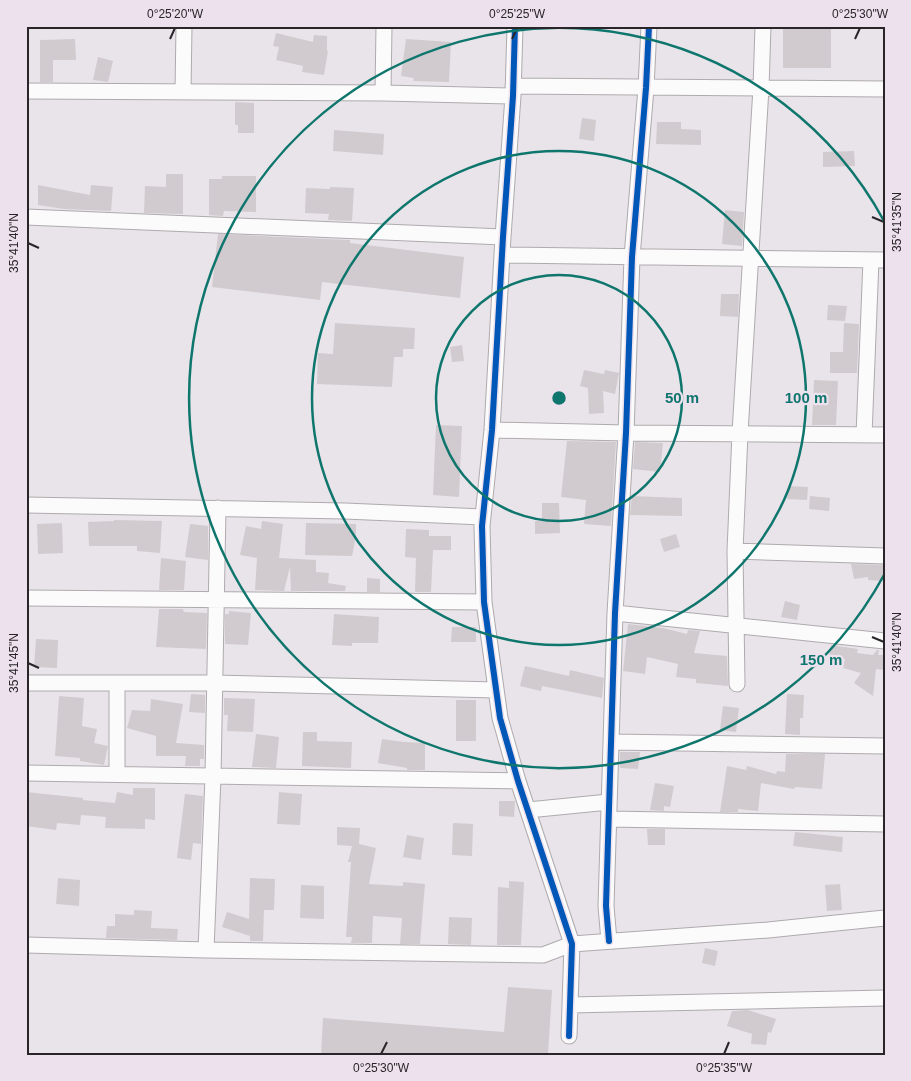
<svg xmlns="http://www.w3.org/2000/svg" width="911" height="1081" font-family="Helvetica,sans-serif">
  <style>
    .building { fill: #d1cbcf }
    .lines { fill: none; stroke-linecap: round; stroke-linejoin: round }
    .minor-casing { stroke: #aeaaae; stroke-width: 17 }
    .minor { stroke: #fcfbfc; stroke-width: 15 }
    .cycleway-casing { stroke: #ece1ec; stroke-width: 9 }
    .cycleway { stroke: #0057b8; stroke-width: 6 }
    .ticks { fill: none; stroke: #292529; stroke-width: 2 }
    .ring { fill: none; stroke: #0f766e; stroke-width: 2.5 }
    .centre { fill: #0f766e; stroke: #ece1ec; stroke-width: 2.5 }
    .ring-label { font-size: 15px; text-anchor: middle; font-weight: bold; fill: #0f766e; stroke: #ece1ec; stroke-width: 4.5; stroke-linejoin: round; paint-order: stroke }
    .neatline { fill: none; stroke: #292529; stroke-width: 2 }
    .ticks-label { font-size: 12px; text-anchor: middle; fill: #292529 }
  </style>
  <rect width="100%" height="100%" fill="#e9e4e9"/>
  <!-- building -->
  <path class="building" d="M783 26H831V68H783Z
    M276 33 313 42 314 35 327 36V51H328L324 75 302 72 303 66 276 60 279 47 273 46Z
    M75 39 76 60H53V82H40V40Z
    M406 39 451 42 449 82 413 81 414 78 401 76Z
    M98 57 113 61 108 82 93 80Z
    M235 102 254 103V133H238V125H235Z
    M582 118 596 120 594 141 579 139Z
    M657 122H681V129L701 130V145L656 144Z
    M334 130 384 134 383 155 333 151Z
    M854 151 855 166 823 167V152Z
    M166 174H183V214L144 213 145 186 166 187Z
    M222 176H256V212L224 211 223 216 209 215V179H222Z
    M38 185 90 195 91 185 113 187 111 211 64 209 38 205Z
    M330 187 354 188 352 221 328 220 329 214 305 213 306 188 330 189Z
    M725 210 744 212 742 246 722 244Z
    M218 234 350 240V243L464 257 460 298 322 282 320 300 212 287Z
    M721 294H739L738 317 720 316Z
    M828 305 847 306 845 321 827 320Z
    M335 323 415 328 414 349H403V357H394L392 387 317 384 318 353 333 354Z
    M844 323 859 324 857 373H830V352H843Z
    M462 345 464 361 452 362 450 347Z
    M584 370 604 374 605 370 619 373 615 394 603 391 604 413 589 414 588 388 580 386Z
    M814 380 838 381 836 425H812Z
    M436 425 462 426 459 497 433 495Z
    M567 441 616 442 611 526 584 524 586 500 561 497Z
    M635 442 663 443 660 472 633 469Z
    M788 486 808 487 807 500 787 499Z
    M632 496 682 498V516L630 515Z
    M810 496 830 498 829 511 809 509Z
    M542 503H559L560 533 535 534V521H542Z
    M114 520 162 521 160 553 137 551V546H89L88 522 114 521Z
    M262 521 283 524 279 558 316 560V572L329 573 328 583 346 586 345 591H291L290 567 284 591 255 590 257 558 240 555 246 526 261 529Z
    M62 523 63 553 38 554 37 524Z
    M306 523 356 524V535L352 556 305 555Z
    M190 524 208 526V560L185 557Z
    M406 529 429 530V536H451V550H433L431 592H415L416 558 405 557Z
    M676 534 680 547 664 552 660 539Z
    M161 558 186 561 184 590H159Z
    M851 564 885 565V581L868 580V577L854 579Z
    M367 578 380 579V592H367Z
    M785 601 800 605 797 620 781 617Z
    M159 609H183L184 612 207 613 206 649 156 647Z
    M229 611 251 613 248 645 225 644V614H229Z
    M334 614 379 617 378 643H352V646L332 645Z
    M628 624 663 628 687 634 688 630 700 631 694 653 727 656 728 686 696 683V679L676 677 678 664 647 657 645 674 623 671Z
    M452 627H476V642H451Z
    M36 639 58 640 57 668 34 667Z
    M831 645 858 649 857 653 873 655 877 650H879L878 655H885V670L876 669 873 696 854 683 861 673 843 668 845 659 829 656Z
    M525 666 569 676 570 670 604 678 602 698 542 686 541 691 520 686Z
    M191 694 205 695V713L189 712Z
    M787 694 804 695 803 718H800V735L785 734Z
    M59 696 84 698 82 726 97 729 94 743 108 746 104 765 80 761V758L55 756Z
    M224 698 255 699 253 732 227 731 228 715H224Z
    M151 699 183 704 176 743 204 745V759H200V766H185L186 756H156V736L127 728 132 710 150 711Z
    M456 700H476V741H456Z
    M723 706 739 708 736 732 720 730Z
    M303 732H317V741L352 742 351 768 302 766Z
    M256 734 279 737 276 768 252 767Z
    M382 739 404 742 425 743V770H407V768L378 763Z
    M620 752H640L638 769 620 768Z
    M786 754H825L822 789 795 787 794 789 761 783 758 811 738 809V812H720L727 766 746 770 747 766 776 774 777 771 785 772Z
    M655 783 674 786 670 807 664 806V811L650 810Z
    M133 788H155V820L145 819V829L105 828 106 817 81 815 80 825 57 823 56 830 26 826V792L83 798V800L115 803 117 792 133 795Z
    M279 792 302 794 300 825 277 824Z
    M185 794 203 796 201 844 193 843 191 860 177 858Z
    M499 801H515L514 817 499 816Z
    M453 823 473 824 472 856 452 855Z
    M337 827 360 828 359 844 376 848 369 884 403 886V882L425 884 420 944H400L402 918 373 916 372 943H351L352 937H346L351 862H348L352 846 337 845Z
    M647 829H665V845H648Z
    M795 832 843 837 842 852 793 846Z
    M407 835 424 838 421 860 403 857Z
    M58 878 80 880 79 906 56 904Z
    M250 878 275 879 274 910H264L263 941H250V936L222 927 227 912 249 919Z
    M509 881 524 882 521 945H497L498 887 509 888Z
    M840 884 842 910 827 911 825 885Z
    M301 885 324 886V919L300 918Z
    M134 910 152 911 151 928 178 929 177 940 106 938 107 926H115V914L134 915Z
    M449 917 472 918 471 945 448 944Z
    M705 948 718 951 715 966 702 963Z
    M508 987 552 990 548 1055H321L323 1018 504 1032Z
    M748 1010 776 1019 771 1033 768 1032 766 1045 751 1044 752 1034 727 1026 732 1011Z"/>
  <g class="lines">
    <defs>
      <path id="minor" d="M515 26 513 96 503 237 492 430 482 526 484 602 500 718 518 781 572 944 569 1036
        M513 86 885 89
        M26 91 383 93 513 96
        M183 92 184 26
        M383 93 384 26
        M26 217 503 237
        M503 255 885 260
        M492 430 626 433 885 435
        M864 435 871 260
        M26 505 345 511 483 517
        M735 551 885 556
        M26 598 484 602
        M615 613 885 641
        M26 683H214L496 690
        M117 683V774
        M737 684 735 551 740 433 761 88 763 26
        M611 742 885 746
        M26 773 518 781
        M528 810 609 802
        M609 819 885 824
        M609 941 606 906 615 613 626 433 632 257 646 88 649 26
        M26 945 206 950 543 955 572 944 768 930 885 918
        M206 950 213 777 218 508
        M570 1005 885 998"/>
    </defs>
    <!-- minor casing -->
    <use href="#minor" class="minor-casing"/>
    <!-- minor -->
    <use href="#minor" class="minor"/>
    <defs>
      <path id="cycleway" d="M515 26 513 96 503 237 492 430 482 526 484 602 500 718 518 781 572 944 569 1036
        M609 941 606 906 615 613 626 433 632 257 646 88 649 26"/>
    </defs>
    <!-- cycleway casing -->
    <use href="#cycleway" class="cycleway-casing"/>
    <!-- cycleway -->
    <use href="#cycleway" class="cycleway"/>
  </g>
  <!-- ticks -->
  <path class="ticks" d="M170 39 175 28M512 39 517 28M855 39 860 28M872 217 884 222M28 243 39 248M872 637 884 642M28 663 39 668M381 1054 387 1042M724 1054 729 1042"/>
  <!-- distance rings -->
  <g class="ring">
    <circle cx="559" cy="398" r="123"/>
    <circle cx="559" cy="398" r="247"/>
    <path d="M884 575A370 370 0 1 1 884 221"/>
  </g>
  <circle cx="559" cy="398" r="8" class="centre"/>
  <g class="ring-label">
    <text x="682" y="403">50 m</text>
    <text x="806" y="403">100 m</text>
    <text x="821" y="665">150 m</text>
  </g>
  <!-- border -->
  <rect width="911" height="1081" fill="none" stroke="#ece1ec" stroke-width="55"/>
  <rect x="28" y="28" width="856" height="1026" class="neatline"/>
  <g class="ticks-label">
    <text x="175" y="18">0°25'20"W</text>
    <text x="517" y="18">0°25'25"W</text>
    <text x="860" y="18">0°25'30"W</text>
    <text transform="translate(897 222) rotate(-90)" y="4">35°41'35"N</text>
    <text transform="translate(14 243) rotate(-90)" y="4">35°41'40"N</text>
    <text transform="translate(897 642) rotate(-90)" y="4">35°41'40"N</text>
    <text transform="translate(14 663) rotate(-90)" y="4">35°41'45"N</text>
    <text x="381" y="1072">0°25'30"W</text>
    <text x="724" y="1072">0°25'35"W</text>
  </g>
</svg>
